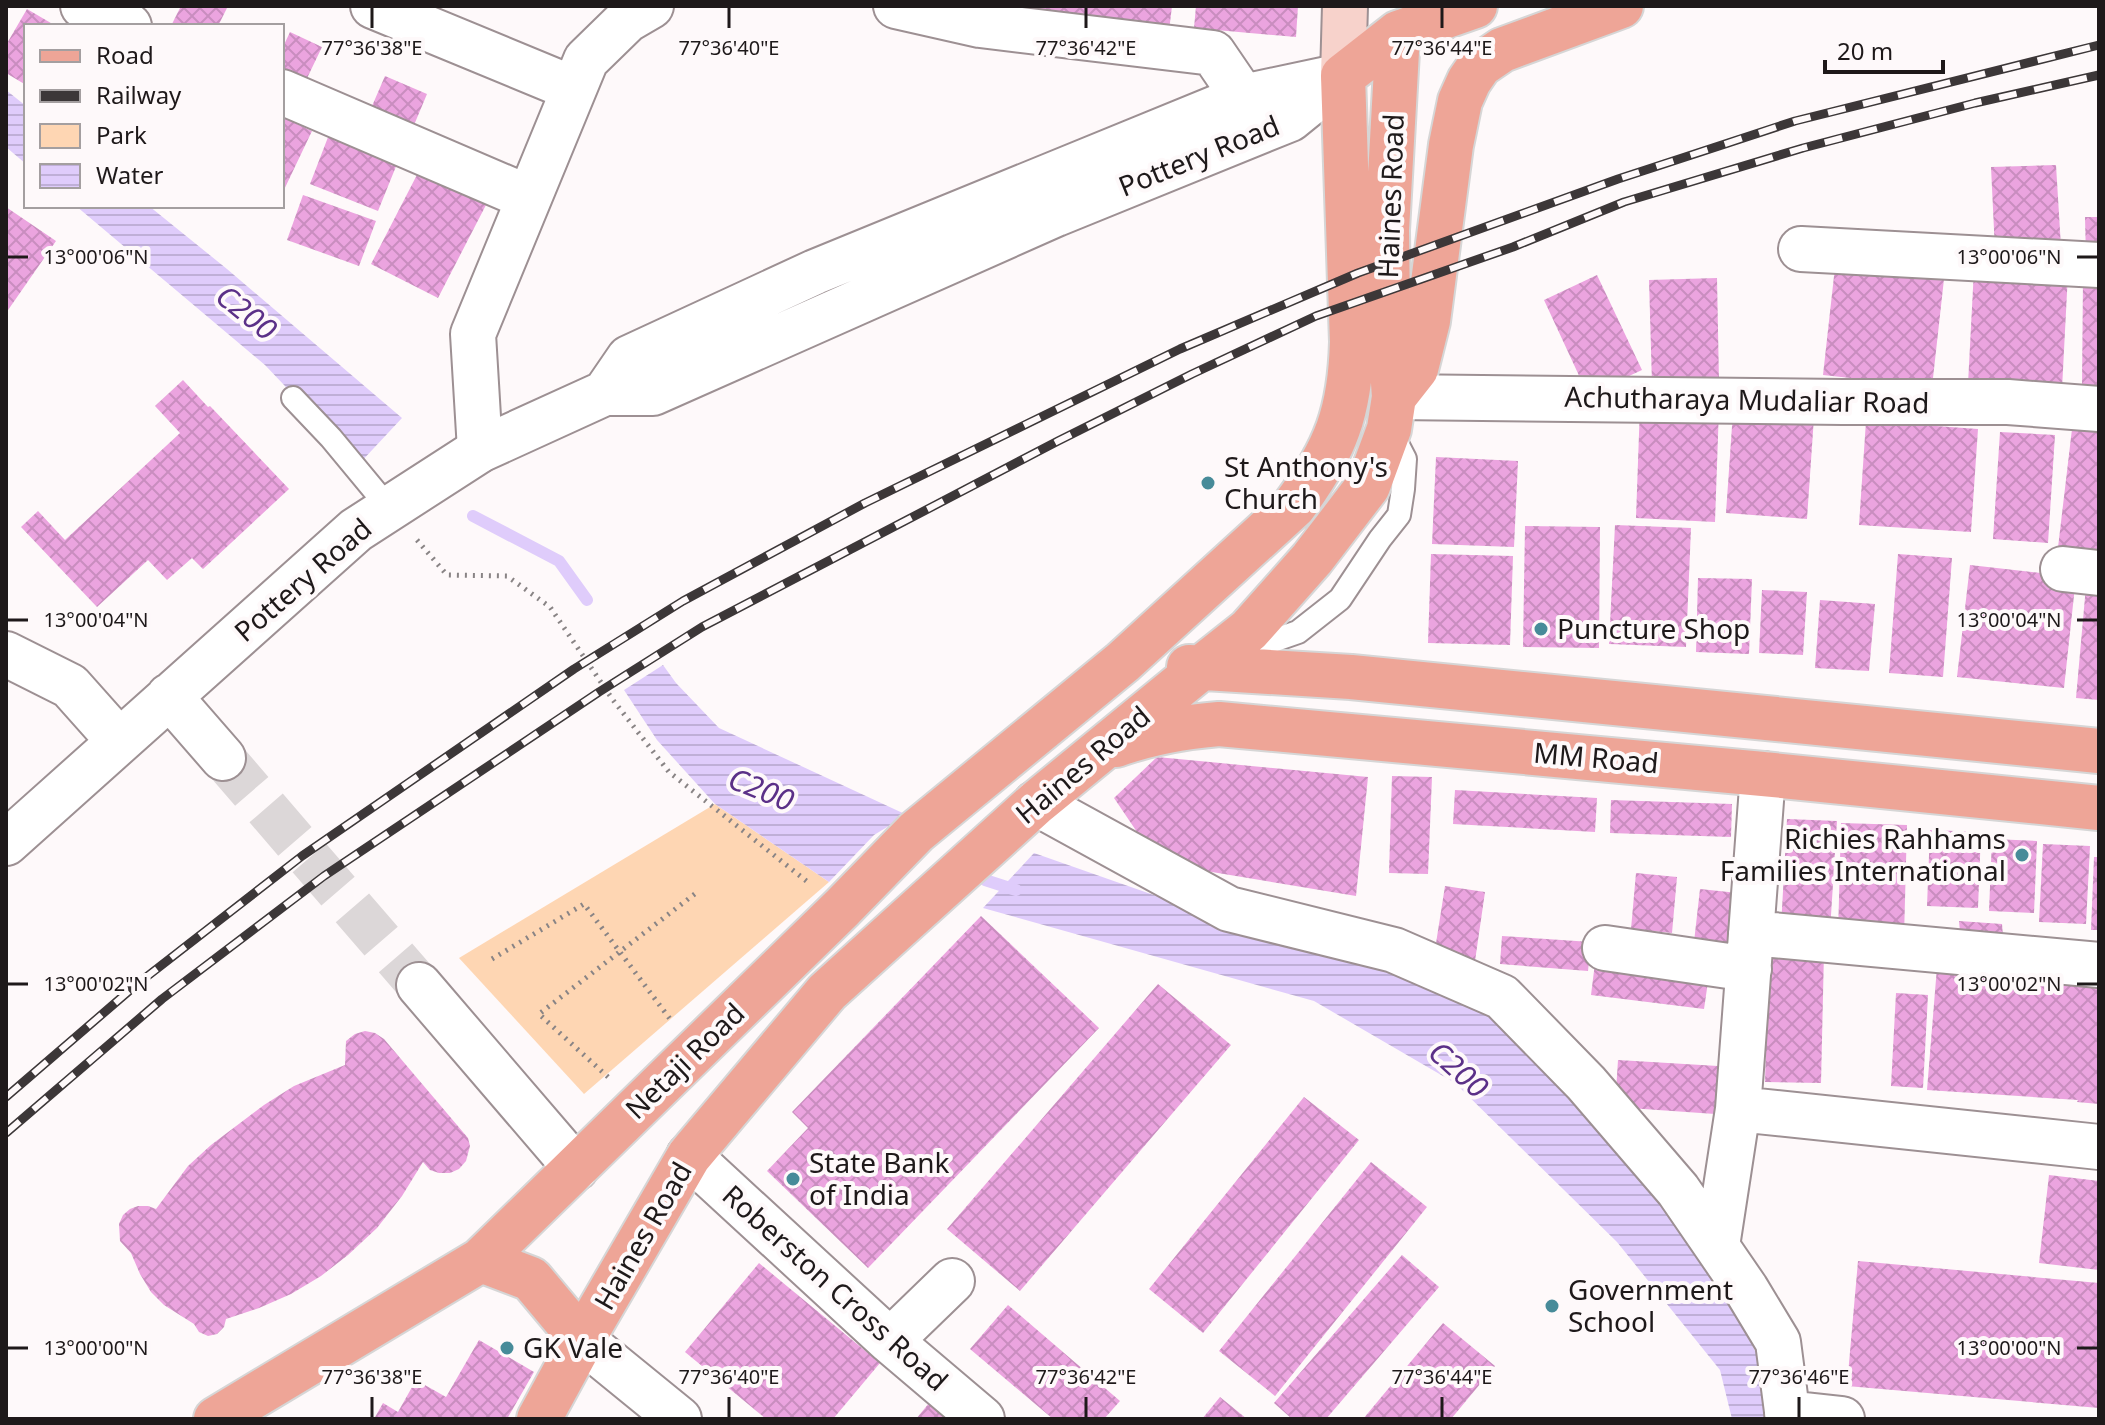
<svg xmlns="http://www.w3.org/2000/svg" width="2105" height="1425" font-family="'Noto Sans',sans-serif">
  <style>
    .green { fill: #fed6b3 }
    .water { fill: url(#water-rules) }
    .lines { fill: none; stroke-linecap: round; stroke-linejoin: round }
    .stream { stroke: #dfccfb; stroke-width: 12 }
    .building { fill: url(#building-cross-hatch) }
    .tertiary-tunnel { stroke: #dcd7d8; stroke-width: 44; stroke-dasharray: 44 22; stroke-linecap: butt }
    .service-casing { stroke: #9d9093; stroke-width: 26 }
    .minor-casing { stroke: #9d9093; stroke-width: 48 }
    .tertiary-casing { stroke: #9d9093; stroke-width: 48 }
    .secondary-casing { stroke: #9d9093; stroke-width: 48 }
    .primary-casing { stroke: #d6d6d6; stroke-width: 48 }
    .path { stroke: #898485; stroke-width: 5; stroke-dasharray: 2 6; stroke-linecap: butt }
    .service { stroke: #fff; stroke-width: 22 }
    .minor { stroke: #fff; stroke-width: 44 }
    .tertiary { stroke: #fff; stroke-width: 44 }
    .secondary { stroke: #f7d2cb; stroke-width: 44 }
    .primary { stroke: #eea597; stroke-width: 44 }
    .rail-casing { stroke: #3c3738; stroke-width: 9 }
    .rail { stroke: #fef9fa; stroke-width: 6; stroke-dasharray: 18; stroke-linecap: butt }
    .ticks { fill: none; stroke: #1e191a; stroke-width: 3 }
    .poi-dot { fill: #478b99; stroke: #fef9fa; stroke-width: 3 }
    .labels { text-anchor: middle; stroke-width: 8; stroke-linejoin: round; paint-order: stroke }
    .street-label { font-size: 28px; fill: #1e191a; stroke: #fef9fa }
    .poi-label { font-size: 28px; fill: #1e191a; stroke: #fef9fa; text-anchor: start }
    .water-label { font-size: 30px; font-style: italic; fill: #5b3088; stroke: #fef9fa }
    .ticks-label { font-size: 20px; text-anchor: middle; fill: #1e191a; stroke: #fef9fa; stroke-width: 8; stroke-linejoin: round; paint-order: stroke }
  </style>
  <defs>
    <pattern id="water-rules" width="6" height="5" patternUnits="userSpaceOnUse" patternTransform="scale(2)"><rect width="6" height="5" fill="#dfccfb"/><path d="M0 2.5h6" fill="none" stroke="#bfafd7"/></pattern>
    <pattern id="building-cross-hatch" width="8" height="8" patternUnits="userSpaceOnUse" patternTransform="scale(2)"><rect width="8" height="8" fill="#eba4df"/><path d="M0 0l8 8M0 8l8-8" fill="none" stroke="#c98dbf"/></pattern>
  </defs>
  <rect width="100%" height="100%" fill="#fef9fa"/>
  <!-- green -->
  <path class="green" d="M715 804 829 882 584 1094 459 958Z"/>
  <!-- water -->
  <path class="water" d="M6 90 26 106V164L6 147Z
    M76 206H149L227 269 402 418 359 464 265 365Z
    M663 665 676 683 719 728 907 815 874 835 829 882 715 804 657 740 624 690Z
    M1034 853 1205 913 1464 995 1531 1049 1676 1221 1733 1305 1766 1374 1776 1419H1732L1720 1370 1617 1242 1455 1083 1314 1001 983 908Z"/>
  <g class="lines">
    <!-- stream -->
    <path class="stream" d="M473 516 559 561 587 600
      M985 880 1016 890"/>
  </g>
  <!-- building -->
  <path class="building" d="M181 6H228L218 26H171Z
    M1006 6H1172L1169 31Z
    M1196 6H1298L1296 37 1194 28Z
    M27 9 56 26H26V85L6 73V45Z
    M290 32 322 47 298 97 282 89V49Z
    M385 76 427 94 409 137 366 120Z
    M282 117 312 131 282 194Z
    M330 132 399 159 378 211 310 184Z
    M2056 165 2061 247 1995 251 1991 167Z
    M420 169 487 203 438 298 371 264Z
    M303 195 376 221 359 266 287 240Z
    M6 207 56 241 6 313Z
    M2085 217H2099V258H2086Z
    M1836 258 1945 270 1932 387 1823 375Z
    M1974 269 2068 273 2062 389 1968 384Z
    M1597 275 1642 370 1588 395 1544 300Z
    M1717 278 1719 382 1652 384 1649 280Z
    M2083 279 2099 280V386H2082Z
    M183 380 208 407 210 406 289 489 203 569 192 558 167 580 148 560 97 607 21 527 38 511 65 540 180 433 155 406Z
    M1640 406 1719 408 1715 522 1636 518Z
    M1733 412 1814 417 1807 519 1726 513Z
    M1866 421 1978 429 1971 532 1859 525Z
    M2072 429 2099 432V561L2057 556Z
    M2000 432 2055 435 2048 543 1993 539Z
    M1436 457 1518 461 1514 547 1432 544Z
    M1615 525 1691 528 1686 647 1609 644Z
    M1525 526 1600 527 1599 648 1523 647Z
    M1431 554 1513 556 1510 645 1428 643Z
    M1898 554 1952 558 1943 677 1889 673Z
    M1970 565 2076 577 2064 688 1957 677Z
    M1698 578 1752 579 1749 654 1696 652Z
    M2086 586 2099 588V700L2076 698Z
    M1762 590 1807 592 1803 655 1759 653Z
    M1820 600 1875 604 1869 671 1815 668Z
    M1157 757 1368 777 1356 896 1158 863 1114 798Z
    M1392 776 1432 777 1428 874 1389 873Z
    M1455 790 1597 798 1595 832 1453 824Z
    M1611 800 1732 804 1731 837 1610 833Z
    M1787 819 1837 821 1830 931 1781 927Z
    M1841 823 1907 825 1904 937 1838 935Z
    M1930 830 1981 832 1978 908 1927 906Z
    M1992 839 2037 841 2034 913 1989 911Z
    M2043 844 2090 846 2086 924 2039 922Z
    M2094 857H2099V930H2091Z
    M1636 873 1677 877 1672 933 1631 929Z
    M1445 886 1485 892 1475 961 1434 956Z
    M1700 889 1738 893 1732 946 1694 942Z
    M981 916 1099 1028 868 1268 767 1171 808 1128 792 1112Z
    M1959 921 2002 924 2004 947 1961 943Z
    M1502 936 1591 942 1588 971 1500 964Z
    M1769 950 1824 952 1821 1083 1765 1082Z
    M1596 955 1710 968 1704 1009 1591 995Z
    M1937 967 2099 981V1104L2077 1102 2078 1100 1927 1090Z
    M1158 984 1231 1045 1020 1291 947 1229Z
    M1896 993 1928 995 1923 1088 1891 1086Z
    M365 1031 375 1033 384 1039 468 1138 470 1146 466 1161 459 1169 450 1173H439L430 1170 423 1162 402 1196 377 1228 348 1255 321 1276 291 1294 259 1308 226 1319 224 1327 217 1334 208 1336 199 1332 194 1324 164 1305 151 1292 140 1274 131 1253 120 1241 119 1224 123 1215 130 1209 138 1206H148L156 1209 188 1166 211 1145 264 1105 294 1086 345 1065 346 1041 355 1034Z
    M1618 1060 1718 1066 1715 1114 1615 1107Z
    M1304 1097 1359 1140 1203 1333 1149 1289Z
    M1371 1162 1427 1207 1275 1396 1219 1351Z
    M2049 1175 2099 1181V1270L2039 1263Z
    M1402 1255 1439 1287 1326 1419H1292L1274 1403Z
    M1858 1261 2099 1283V1408L1847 1386Z
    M759 1263 880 1363 833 1419H766L685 1352Z
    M1008 1305 1120 1401 1104 1419H1053L970 1349Z
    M1443 1323 1495 1366 1451 1419H1363Z
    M479 1340 534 1372 507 1419H374L383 1403 398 1412 416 1380 446 1397Z
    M934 1397 962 1419H916Z
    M1220 1397 1247 1419H1202Z"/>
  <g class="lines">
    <!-- tertiary-tunnel -->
    <path class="tertiary-tunnel" d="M223 758 419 985"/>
    <defs>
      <path id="service" d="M293 398 331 438 389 508
        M1241 652 1298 632 1340 599 1380 539 1399 515 1403 489 1405 459 1390 430"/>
      <path id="minor" d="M83 6 129 26
        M373 6 574 89
        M896 6 980 25 1213 53 1243 97
        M282 92 529 198
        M1801 249 2099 265
        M1394 397 1843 402H2008L2099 409
        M480 450 473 334 586 60 627 20 651 6
        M2063 569 2099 573
        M1763 774 1738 1109 2099 1147
        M1036 803 1229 909 1394 950 1502 997 1586 1083 1678 1190 1746 1289 1778 1342 1788 1419
        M1751 933 2099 965
        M1605 948 1749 969
        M689 1156 890 1341 982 1419
        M1717 1246 1738 1109
        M890 1341 952 1281
        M1787 1413 1842 1419"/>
      <path id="tertiary" d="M605 393 629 358 815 272 1243 97 1337 77
        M6 654 70 686 119 741
        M169 696 223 758
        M6 843 356 530 480 450 605 393H653L1056 214 1290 119 1343 76
        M419 985 576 1168
        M582 1340 679 1419"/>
      <path id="secondary" d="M1343 76 1345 6"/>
      <path id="primary" d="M1394 397 1416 369 1428 321 1451 145 1460 101 1469 81 1480 65 1502 50 1621 6
        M1189 667 1351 677 2099 751
        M1116 745C1149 733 1183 727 1219 724L1763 774 2099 808
        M481 1260 531 1279 582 1340
        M216 1419 481 1260 842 908 916 832 1123 662 1294 506C1336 449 1350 412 1352 342L1343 76 1398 33 1475 6
        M539 1419 582 1340 689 1156 827 992 1036 803 1201 668 1249 630 1312 559 1368 486 1389 429 1394 397 1388 311 1387 230 1398 33"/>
    </defs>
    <!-- service casing -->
    <use href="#service" class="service-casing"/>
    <!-- minor casing -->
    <use href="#minor" class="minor-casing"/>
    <!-- tertiary casing -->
    <use href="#tertiary" class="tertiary-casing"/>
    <!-- secondary casing -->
    <use href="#secondary" class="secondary-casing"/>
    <!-- primary casing -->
    <use href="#primary" class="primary-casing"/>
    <!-- path -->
    <path class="path" d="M417 540 447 575 507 576 550 607 613 700 669 772 809 883
      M492 959 584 904 670 1019
      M608 1077 539 1014 696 893"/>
    <!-- service -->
    <use href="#service" class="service"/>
    <!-- minor -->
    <use href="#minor" class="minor"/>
    <!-- tertiary -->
    <use href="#tertiary" class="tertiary"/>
    <!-- secondary -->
    <use href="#secondary" class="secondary"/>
    <!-- primary -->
    <use href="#primary" class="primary"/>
    <defs>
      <path id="rail" d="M6 1097 136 985 302 856 574 669 683 601 865 503 1180 349 1358 273 1618 179 1795 121 2099 45
        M6 1133 162 999 324 876 599 692 702 627 1058 441 1192 374 1316 316 1513 247 1624 202 1803 148 1975 103 2099 75"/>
    </defs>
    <!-- rail casing -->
    <use href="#rail" class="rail-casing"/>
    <!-- rail -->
    <use href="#rail" class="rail"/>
  </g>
  <!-- ticks -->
  <path class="ticks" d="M372 8V28M729 8V28M1086 8V28M1442 8V28M8 257H28M2077 257H2097M8 620H28M2077 620H2097M8 984H28M2077 984H2097M8 1348H28M2077 1348H2097M372 1397V1417M729 1397V1417M1086 1397V1417M1442 1397V1417M1799 1397V1417"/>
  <!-- markers -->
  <g class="poi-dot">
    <circle cx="1208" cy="483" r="8"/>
    <circle cx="1541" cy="629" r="8"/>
    <circle cx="2022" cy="855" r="8"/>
    <circle cx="793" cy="1179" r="8"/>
    <circle cx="1552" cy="1306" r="8"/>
    <circle cx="507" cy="1348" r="8"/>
  </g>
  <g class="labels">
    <!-- street labels -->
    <g class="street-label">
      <text transform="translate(1199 156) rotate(-22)" y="10">Pottery Road</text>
      <text transform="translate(1391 196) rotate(-88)" y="10">Haines Road</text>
      <text transform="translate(1747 400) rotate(1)" y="10">Achutharaya Mudaliar Road</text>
      <text transform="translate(303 580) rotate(-41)" y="10">Pottery Road</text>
      <text transform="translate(1596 758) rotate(5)" y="10">MM Road</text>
      <text transform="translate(1083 765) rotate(-40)" y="10">Haines Road</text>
      <text transform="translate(685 1061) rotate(-44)" y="10">Netaji Road</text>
      <text transform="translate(643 1236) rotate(-60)" y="10">Haines Road</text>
      <text transform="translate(835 1288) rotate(42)" y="10">Roberston Cross Road</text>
    </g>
    <!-- poi labels -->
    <g class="poi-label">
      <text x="1224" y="477">St Anthony's<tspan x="1224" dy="32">Church</tspan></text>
      <text x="1557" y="639">Puncture Shop</text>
      <text x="2006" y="849" text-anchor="end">Richies Rahhams<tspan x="2006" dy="32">Families International</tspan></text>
      <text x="809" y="1173">State Bank<tspan x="809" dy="32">of India</tspan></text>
      <text x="1568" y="1300">Government<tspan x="1568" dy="32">School</tspan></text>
      <text x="523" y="1358">GK Vale</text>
    </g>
    <!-- water labels -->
    <g class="water-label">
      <text transform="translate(246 313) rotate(39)" y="10">C200</text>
      <text transform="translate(761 790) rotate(22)" y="10">C200</text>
      <text transform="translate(1458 1070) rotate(42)" y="10">C200</text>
    </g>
  </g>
  <g class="ticks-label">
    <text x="372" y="55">77°36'38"E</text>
    <text x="729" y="55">77°36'40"E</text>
    <text x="1086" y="55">77°36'42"E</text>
    <text x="1442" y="55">77°36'44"E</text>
    <text x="96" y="264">13°00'06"N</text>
    <text x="2009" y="264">13°00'06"N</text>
    <text x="96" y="627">13°00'04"N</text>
    <text x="2009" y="627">13°00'04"N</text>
    <text x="96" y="991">13°00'02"N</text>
    <text x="2009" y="991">13°00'02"N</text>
    <text x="96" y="1355">13°00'00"N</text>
    <text x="2009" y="1355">13°00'00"N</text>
    <text x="372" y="1384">77°36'38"E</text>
    <text x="729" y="1384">77°36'40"E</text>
    <text x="1086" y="1384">77°36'42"E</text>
    <text x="1442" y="1384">77°36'44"E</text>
    <text x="1799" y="1384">77°36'46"E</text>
  </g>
  <!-- border -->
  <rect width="2105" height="1425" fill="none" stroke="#1e191a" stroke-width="16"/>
  <!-- legend -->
  <rect x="24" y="24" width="260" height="184" fill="#fef9fa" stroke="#a49fa0" stroke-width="2"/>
  <rect x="40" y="50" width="40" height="12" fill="#eea597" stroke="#a49fa0" stroke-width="2"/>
  <text x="96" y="64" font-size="24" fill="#1e191a">Road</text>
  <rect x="40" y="90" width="40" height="12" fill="#3c3738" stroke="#a49fa0" stroke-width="2"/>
  <text x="96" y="104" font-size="24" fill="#1e191a">Railway</text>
  <rect x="40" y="124" width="40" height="24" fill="#fed6b3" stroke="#a49fa0" stroke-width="2"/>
  <text x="96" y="144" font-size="24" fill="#1e191a">Park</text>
  <rect x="40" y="164" width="40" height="24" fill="url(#water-rules)" stroke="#a49fa0" stroke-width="2"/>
  <text x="96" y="184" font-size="24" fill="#1e191a">Water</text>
  <!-- scale -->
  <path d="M1825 60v12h118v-12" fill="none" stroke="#1e191a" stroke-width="4"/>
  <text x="1837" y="60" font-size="24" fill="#1e191a" stroke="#fef9fa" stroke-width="6" paint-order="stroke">20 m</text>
</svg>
